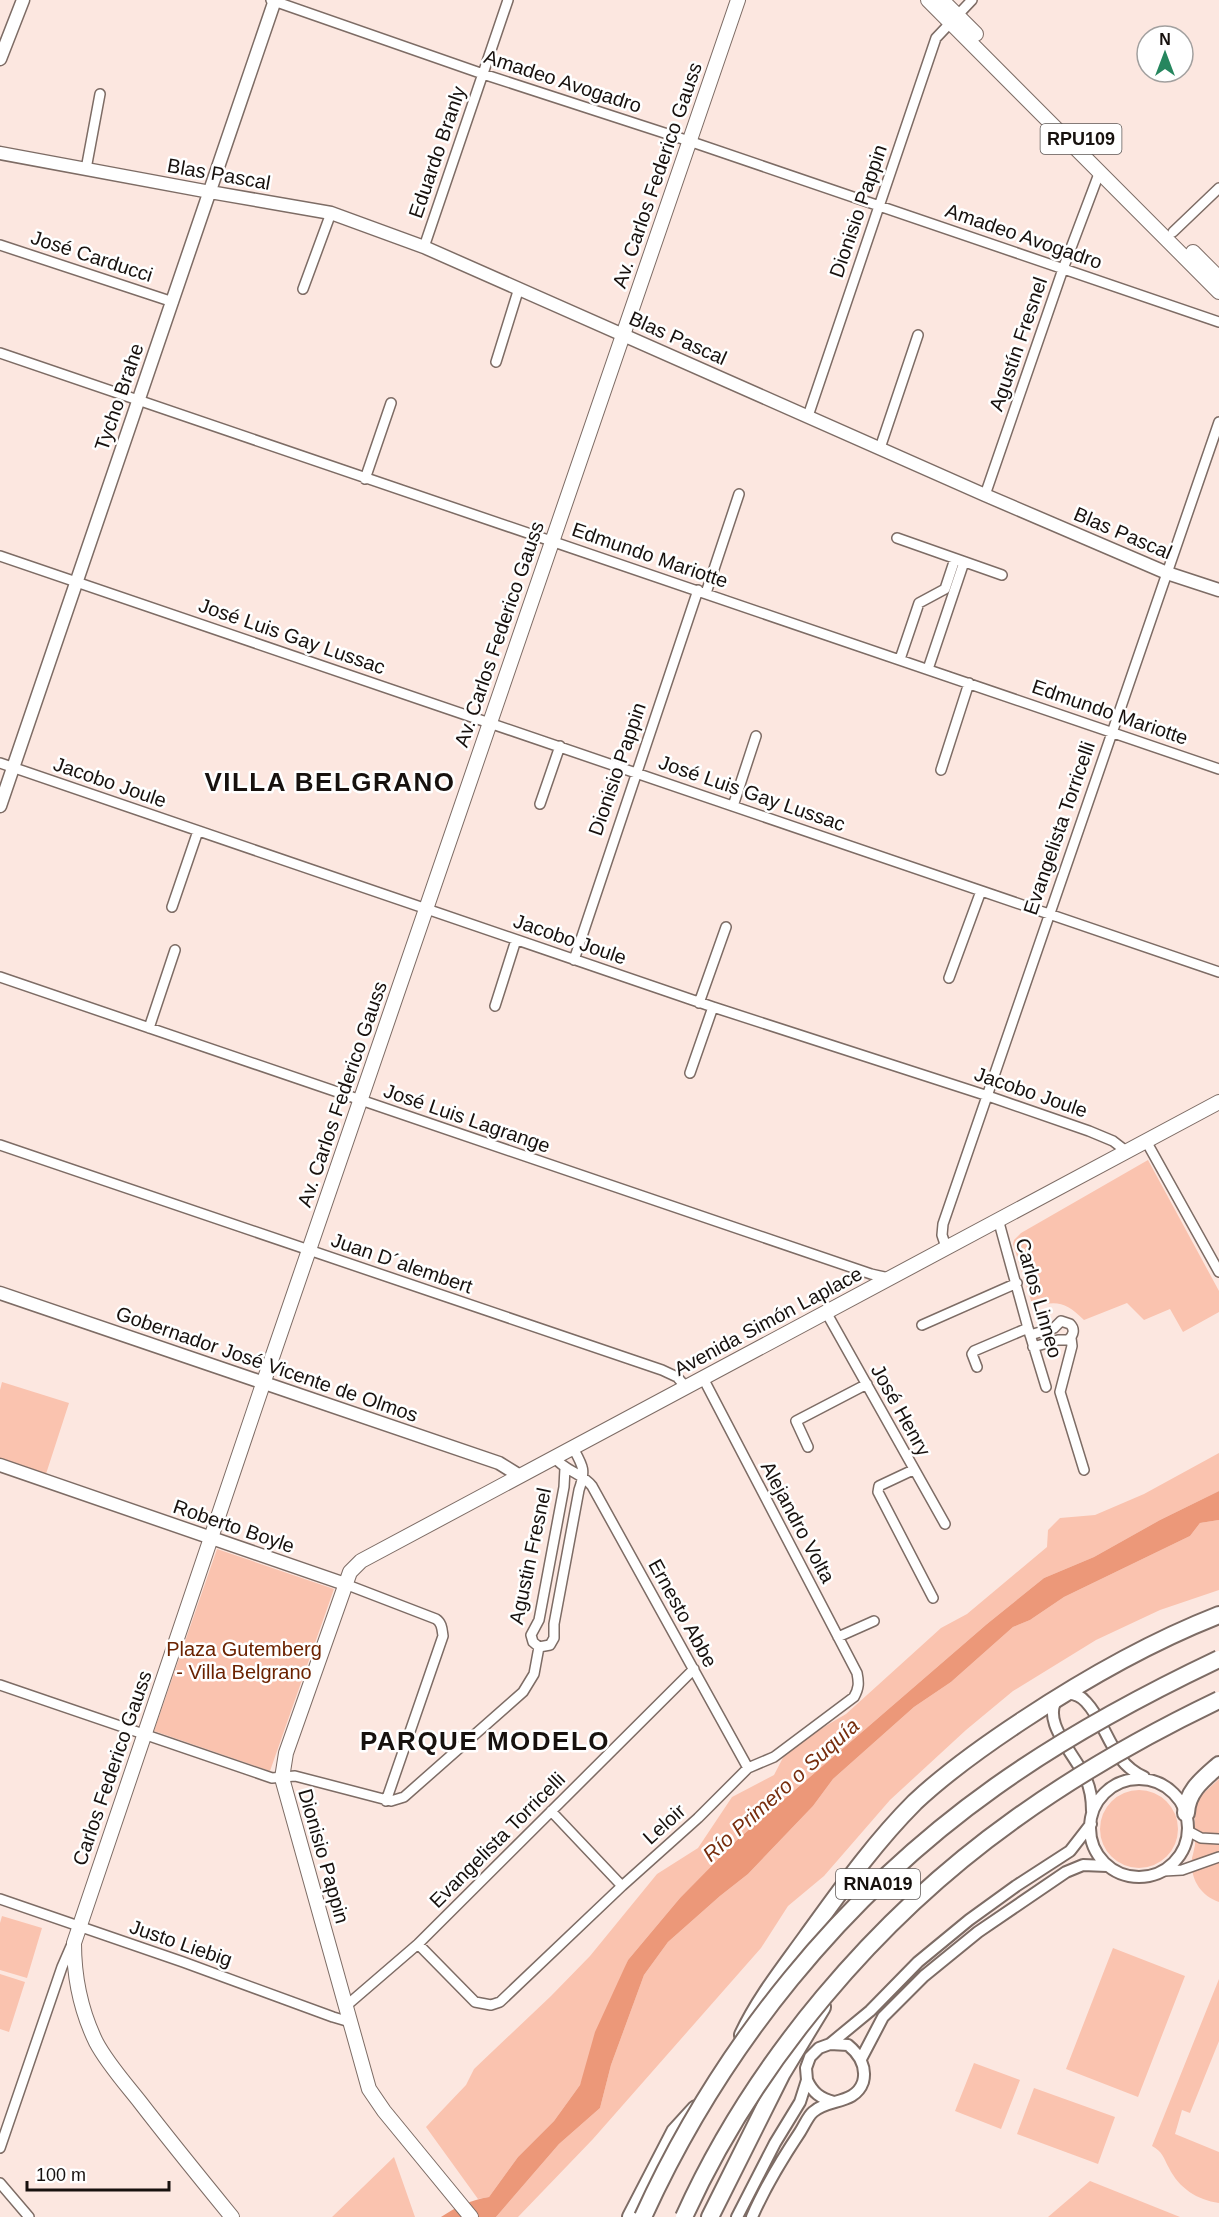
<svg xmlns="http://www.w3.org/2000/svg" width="1219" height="2217" font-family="Arial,sans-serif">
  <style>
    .green { fill: #fac3af }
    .water { fill: #ec9879 }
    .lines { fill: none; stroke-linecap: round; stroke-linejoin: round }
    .minor-casing { stroke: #7d6c65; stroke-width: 12 }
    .tertiary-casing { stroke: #7d6c65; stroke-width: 14 }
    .secondary-casing { stroke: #7d6c65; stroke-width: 15 }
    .primary-casing { stroke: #7d6c65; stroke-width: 16 }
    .motorway-casing { stroke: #7d6c65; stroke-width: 20 }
    .minor { stroke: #fff; stroke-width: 9 }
    .tertiary { stroke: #fff; stroke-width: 10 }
    .secondary { stroke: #fff; stroke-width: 12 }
    .primary { stroke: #fff; stroke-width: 14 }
    .motorway { stroke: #fff; stroke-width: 16 }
    .motorway-bridge-casing { stroke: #7d6c65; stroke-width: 20; stroke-linecap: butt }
    .motorway-bridge { stroke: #fff; stroke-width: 16 }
    .labels { text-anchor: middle; stroke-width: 5; stroke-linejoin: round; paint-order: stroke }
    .shield { fill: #fff; stroke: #5d5856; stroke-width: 1.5 }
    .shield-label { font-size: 18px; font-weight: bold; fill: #17110e }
    .street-label { font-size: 20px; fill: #17110e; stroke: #fff }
    .park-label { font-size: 20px; fill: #6b2200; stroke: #fff }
    .water-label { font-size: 21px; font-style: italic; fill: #772d0d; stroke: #fff }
    .district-label { font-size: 26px; font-weight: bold; letter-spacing: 1.5px; fill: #17110e; stroke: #fff }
  </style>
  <rect width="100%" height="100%" fill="#fce7e0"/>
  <!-- green -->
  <path class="green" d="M1148 1160 1219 1291V1312L1183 1332 1170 1309 1144 1320 1127 1303 1084 1320C1066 1302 1057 1300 1033 1307L1013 1244 1014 1240 1021 1233Z
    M2 1382 69 1403 45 1477 0 1463V1390Z
    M1219 1453V1491L1160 1520 1094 1557 1044 1578 987 1624 737 1840 680 1898 628 1960 580 2085 554 2121 518 2157 489 2197 478 2199 426 2127 466 2085 474 2069 551 1996 590 1956 657 1874 698 1848 732 1797 774 1775 788 1748 846 1714 941 1628 967 1614 1047 1547 1048 1530 1060 1518 1095 1515 1144 1494Z
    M1219 1520V1590L1160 1610 1096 1640 1013 1691 966 1730 890 1800 824 1876 788 1906 761 1948 593 2139 518 2217H496L559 2144 600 2108 611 2065 644 1975 668 1942 720 1896 748 1874 813 1806 833 1779 914 1707 951 1682 1013 1627 1030 1620 1064 1597 1190 1536 1200 1523Z
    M217 1549 334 1589 270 1771 154 1731Z
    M1219 1779V1902C1200 1895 1190 1879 1192 1858 1193 1854 1194 1850 1195 1845 1195 1830 1195 1816 1194 1802Z
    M1100 1829a39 39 0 1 1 78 0a39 39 0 1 1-78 0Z
    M2 1916 42 1928 27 1978 0 1970V1923Z
    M1113 1948 1185 1976 1138 2097 1066 2069Z
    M0 1974 25 1982 9 2032 0 2029Z
    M1219 1979V2041L1190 2113 1182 2110 1175 2134 1219 2152V2203C1197 2200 1179 2188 1169 2168 1163 2157 1163 2152 1152 2146Z
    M974 2063 1020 2080 1001 2129 955 2111Z
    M1034 2088 1115 2117 1098 2164 1017 2134Z
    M394 2157 415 2217H332Z
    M1090 2181 1180 2217H1048Z"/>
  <!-- water -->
  <path class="water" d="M1219 1491V1520L1200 1523 1190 1536 1064 1597 1030 1620 1013 1627 951 1682 914 1707 833 1779 813 1806 748 1874 720 1896 668 1942 644 1975 611 2065 600 2108 559 2144 496 2217H441C456 2207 471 2200 489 2197L518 2157 554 2121 580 2085 595 2032 628 1960 680 1898 737 1840 987 1624 1044 1578 1094 1557 1160 1520Z"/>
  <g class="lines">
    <defs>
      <path id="minor" d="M271 0 483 74 689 141 1219 322
        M86 169 100 94
        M1173 232 1219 188
        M0 245 173 302
        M424 247 508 0
        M303 289 331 213
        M0 353 1219 769
        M496 362 519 288
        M808 416 936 38 972 0
        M880 448 918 335
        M365 479 391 403
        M985 495 1063 269 1100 171
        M897 538 1002 575
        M0 556 1219 972
        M706 593 739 494
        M900 659 919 603 945 589 955 559
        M928 669 964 562
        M0 763 713 1007 988 1096 1089 1131 1113 1141 1126 1151
        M941 770 969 683
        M540 804 560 746
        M733 806 756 736
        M172 907 198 831
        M574 960 698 590
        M0 977 871 1274 889 1278
        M949 978 981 891
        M699 1003 726 927
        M495 1006 516 940
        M149 1028 175 950
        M690 1073 713 1007
        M1146 1141 1219 1272
        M0 1145 662 1370 677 1377 686 1387
        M998 1219 1028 1328 1046 1387
        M946 1247 942 1235 943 1224 1219 422
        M826 1312 945 1524
        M922 1325 1017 1283
        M1030 1335 1054 1328 1061 1321 1070 1324C1075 1329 1074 1335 1068 1340H1058L1033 1347
        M1071 1338 1072 1346 1060 1392 1084 1470
        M977 1367 972 1354 974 1351 1028 1328
        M808 1447 796 1421 867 1384
        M555 1458C565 1471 582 1473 592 1486L748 1768
        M565 1468 564 1487 539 1620 531 1635 533 1642 539 1647 550 1645 554 1638V1624L579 1490C586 1470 583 1466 573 1448
        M913 1470 879 1486 878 1492 933 1598
        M345 1584 436 1619C442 1623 442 1629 443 1636L386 1801
        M838 1637 874 1621
        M0 1685 272 1778 295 1776 391 1801 404 1797 523 1692 534 1674 539 1647
        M551 1811 622 1886
        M1188 1831 1201 1838 1219 1839
        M1164 1871 1182 1870 1219 1857
        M0 1899 183 1962 333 2017 350 2022
        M418 1944 475 2002 491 2005 500 2002 622 1886 698 1818 748 1768 774 1757 854 1697C859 1688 859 1683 857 1673L703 1378
        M346 2006 418 1944 694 1669
        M0 2148 62 1967 72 1944
        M0 2183 29 2217"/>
      <path id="tertiary" d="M1090 1828a49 49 0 1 1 98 0a49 49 0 1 1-98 0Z
        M1092 1811C1092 1799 1091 1790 1086 1779 1076 1755 1037 1719 1060 1695 1070 1692 1079 1694 1086 1702 1108 1725 1110 1762 1144 1777
        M830 2044 870 2011 918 1962 969 1920 1016 1886 1070 1851 1091 1824
        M861 2059 883 2017 924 1976 978 1932 1066 1872 1083 1865 1107 1866
        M807 2080C813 2093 820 2098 834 2102
        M737 2217 775 2143 800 2102 807 2080 806 2068 810 2057 819 2048 830 2044 848 2045C859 2054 867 2067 863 2082 855 2105 828 2098 813 2112 808 2116 804 2126 800 2132 782 2159 765 2187 752 2217"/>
      <path id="secondary" d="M0 59 23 0
        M0 153 210 192 331 213 424 247 985 495 1167 573 1219 590
        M0 806 275 0
        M0 1293 499 1463 520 1476
        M0 1465 345 1584"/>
      <path id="primary" d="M928 0 1219 292
        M942 0 976 34
        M1193 252 1219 278
        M232 2217C201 2179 170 2141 140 2102 125 2083 107 2063 96 2042 81 2011 74 1977 74 1943L263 1384 738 0
        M471 2217 384 2111 369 2089 282 1778 286 1753 350 1572 361 1561 1219 1102"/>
      <path id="motorway" d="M1186 1813C1187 1791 1203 1779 1219 1765
        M743 2035C760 1999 784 1969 807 1937 841 1890 874 1843 915 1802 948 1771 985 1745 1023 1720 1085 1679 1150 1642 1219 1615
        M631 2217 675 2132 696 2109
        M710 2217 782 2073 822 2007"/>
    </defs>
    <!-- minor casing -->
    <use href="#minor" class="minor-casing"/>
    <!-- tertiary casing -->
    <use href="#tertiary" class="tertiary-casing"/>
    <!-- secondary casing -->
    <use href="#secondary" class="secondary-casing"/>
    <!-- primary casing -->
    <use href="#primary" class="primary-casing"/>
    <!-- motorway casing -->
    <use href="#motorway" class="motorway-casing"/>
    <!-- minor -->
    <use href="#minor" class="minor"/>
    <!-- tertiary -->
    <use href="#tertiary" class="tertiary"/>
    <!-- secondary -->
    <use href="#secondary" class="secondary"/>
    <!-- primary -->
    <use href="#primary" class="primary"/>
    <!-- motorway -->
    <use href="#motorway" class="motorway"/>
    <defs>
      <path id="motorway-bridge" d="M643 2217C720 2047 843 1895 995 1787 1065 1737 1141 1696 1219 1659
        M684 2217C754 2062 876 1918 1015 1819 1079 1773 1148 1734 1219 1700"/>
    </defs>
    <!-- motorway-bridge casing -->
    <use href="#motorway-bridge" class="motorway-bridge-casing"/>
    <!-- motorway-bridge -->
    <use href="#motorway-bridge" class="motorway-bridge"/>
  </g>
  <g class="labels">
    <!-- shield labels -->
    <g class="shield">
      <rect x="1040.5" y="124" width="81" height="30" rx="4.5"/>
      <rect x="836" y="1869" width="84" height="30" rx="4.5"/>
    </g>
    <g class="shield-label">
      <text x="1081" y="145">RPU109</text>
      <text x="878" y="1890">RNA019</text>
    </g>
    <!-- street labels -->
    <g class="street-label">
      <text transform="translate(563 81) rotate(18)" y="7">Amadeo Avogadro</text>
      <text transform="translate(437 152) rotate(-71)" y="7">Eduardo Branly</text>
      <text transform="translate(219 174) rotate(10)" y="7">Blas Pascal</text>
      <text transform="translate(657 175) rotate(-71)" y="7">Av. Carlos Federico Gauss</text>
      <text transform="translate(858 211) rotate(-71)" y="7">Dionisio Pappin</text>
      <text transform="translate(1024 236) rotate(19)" y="7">Amadeo Avogadro</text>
      <text transform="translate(92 256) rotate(18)" y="7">José Carducci</text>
      <text transform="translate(678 338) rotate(24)" y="7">Blas Pascal</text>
      <text transform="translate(1018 344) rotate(-71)" y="7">Agustín Fresnel</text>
      <text transform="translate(119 397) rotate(-71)" y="7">Tycho Brahe</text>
      <text transform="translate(1123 533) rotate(23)" y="7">Blas Pascal</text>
      <text transform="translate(650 555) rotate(19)" y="7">Edmundo Mariotte</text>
      <text transform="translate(499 634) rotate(-71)" y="7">Av. Carlos Federico Gauss</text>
      <text transform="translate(292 636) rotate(19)" y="7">José Luis Gay Lussac</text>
      <text transform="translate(1110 712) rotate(19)" y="7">Edmundo Mariotte</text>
      <text transform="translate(617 769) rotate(-71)" y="7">Dionisio Pappin</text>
      <text transform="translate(110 782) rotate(19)" y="7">Jacobo Joule</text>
      <text transform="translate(752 793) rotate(19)" y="7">José Luis Gay Lussac</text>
      <text transform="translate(1059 828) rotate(-71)" y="7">Evangelista Torricelli</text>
      <text transform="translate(570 939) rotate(19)" y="7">Jacobo Joule</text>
      <text transform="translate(1031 1092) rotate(19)" y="7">Jacobo Joule</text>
      <text transform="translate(342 1094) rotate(-71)" y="7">Av. Carlos Federico Gauss</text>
      <text transform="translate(467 1118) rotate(19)" y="7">José Luis Lagrange</text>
      <text transform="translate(402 1263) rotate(19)" y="7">Juan D´alembert</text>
      <text transform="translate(1039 1298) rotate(74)" y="7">Carlos Linneo</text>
      <text transform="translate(768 1321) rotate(-28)" y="7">Avenida Simón Laplace</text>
      <text transform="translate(267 1364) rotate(19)" y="7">Gobernador José Vicente de Olmos</text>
      <text transform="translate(901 1410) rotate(61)" y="7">José Henry</text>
      <text transform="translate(798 1522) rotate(62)" y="7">Alejandro Volta</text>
      <text transform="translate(234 1526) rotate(19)" y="7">Roberto Boyle</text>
      <text transform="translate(530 1556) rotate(-78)" y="7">Agustin Fresnel</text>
      <text transform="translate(683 1613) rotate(61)" y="7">Ernesto Abbe</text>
      <text transform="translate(112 1768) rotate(-71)" y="7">Carlos Federico Gauss</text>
      <text transform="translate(664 1824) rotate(-42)" y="7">Leloir</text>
      <text transform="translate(497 1840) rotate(-45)" y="7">Evangelista Torricelli</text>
      <text transform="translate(324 1856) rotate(74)" y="7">Dionisio Pappin</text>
      <text transform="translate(181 1943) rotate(19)" y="7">Justo Liebig</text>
    </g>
    <!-- park labels -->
    <g class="park-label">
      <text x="244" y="1656">Plaza Gutemberg<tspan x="244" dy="23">- Villa Belgrano</tspan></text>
    </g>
    <!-- water labels -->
    <g class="water-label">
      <text transform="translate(781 1790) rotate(-42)" y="7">Río Primero o Suquía</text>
    </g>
    <!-- district labels -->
    <g class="district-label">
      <text x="330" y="791">VILLA BELGRANO</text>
      <text x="485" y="1750">PARQUE MODELO</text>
    </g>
  </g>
  <!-- north arrow -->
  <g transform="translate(1165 54)"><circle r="28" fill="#ffffff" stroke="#a2a09f" stroke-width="1.5"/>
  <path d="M0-4.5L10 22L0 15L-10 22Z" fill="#26865e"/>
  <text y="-9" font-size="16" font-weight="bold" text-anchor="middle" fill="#17110e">N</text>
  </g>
  <!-- scale -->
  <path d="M27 2181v9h142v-9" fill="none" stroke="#17110e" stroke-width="3"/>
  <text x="36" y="2181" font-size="18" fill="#17110e" stroke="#ffffff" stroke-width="4.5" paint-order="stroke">100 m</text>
</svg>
